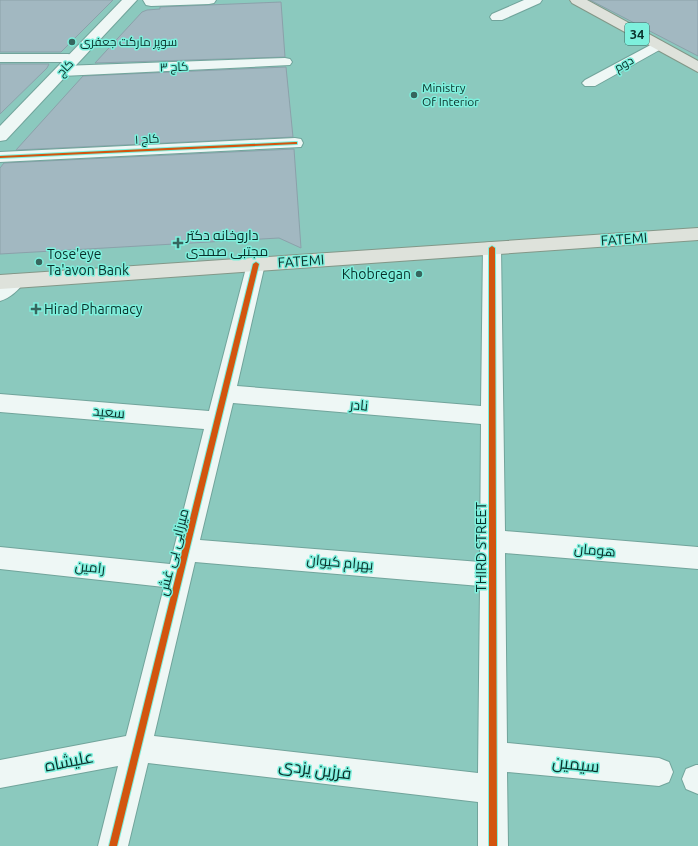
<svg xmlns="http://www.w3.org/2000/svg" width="698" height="846" font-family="Ubuntu,Cairo,sans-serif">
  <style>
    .building { fill: #a2b8c1; stroke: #8ba1aa }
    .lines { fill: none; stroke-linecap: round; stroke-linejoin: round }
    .street-casing { stroke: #71a49b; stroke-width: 2 }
    .secondary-casing { stroke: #71a49b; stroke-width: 2 }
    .primary-casing { stroke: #839788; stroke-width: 2 }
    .street { fill: #eef7f5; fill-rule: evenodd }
    .secondary { fill: #eef7f5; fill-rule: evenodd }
    .primary { fill: #dee2db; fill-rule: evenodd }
    .cycleway-casing { stroke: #7ef0dd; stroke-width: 2 }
    .cycleway { fill: #d2550f; fill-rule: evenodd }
    .poi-dot { fill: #36665e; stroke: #7ef0dd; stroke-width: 1.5 }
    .labels { text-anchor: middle; stroke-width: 3; stroke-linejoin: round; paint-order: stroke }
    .far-poi-label { font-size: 12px; fill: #09302a; stroke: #7ef0dd; text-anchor: start }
    .far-street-label { font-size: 12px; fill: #09302a; stroke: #7ef0dd }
    .shield { fill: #7ef0dd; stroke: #2c6a60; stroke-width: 1 }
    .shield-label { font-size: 13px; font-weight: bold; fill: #09302a }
    .poi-label { font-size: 14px; fill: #09302a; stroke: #7ef0dd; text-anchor: start }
    .street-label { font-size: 14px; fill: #09302a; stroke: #7ef0dd }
    .near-street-label { font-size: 17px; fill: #09302a; stroke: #7ef0dd }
  </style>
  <rect width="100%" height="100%" fill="#8bc9be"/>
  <!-- building -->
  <path class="building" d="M0 0H113L61 52H0Z
    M590 0H698V56L642 27Z
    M281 2 285 57 95 63 142 12 147 10 160 9V7Z
    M0 64H49L47 68 0 114Z
    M286 67 293 137 16 150 83 76Z
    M294 149 301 248 279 238 0 254V168L4 163Z"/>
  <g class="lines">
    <defs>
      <path id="street" d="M143 0H216L214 3 209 4 151 6 146 5Z
        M524 0H542L540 3 502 20H492L490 17 492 14Z
        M658 41 663 42 665 45 663 48 595 86H585L582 83 585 80Z
        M0 54H68L73 55 75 58 73 61 68 62H0Z
        M285 58 290 59 292 62 290 65 62 76 57 74 54 71 57 68 62 66Z
        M295 138 301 139 303 143 301 147 0 162V152Z
        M492 242 499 243 501 248 505 531 698 547V569L505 553 507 743 659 758 669 762 673 772 669 782 659 786 507 772 508 846H478V802L148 763 128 846H98L118 766 0 788V760L126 736 164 587 0 569V547L170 564 204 429 0 412V394L209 411 247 264 249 259 256 257 263 259 265 264 237 386 481 406 483 248 485 243ZM233 403 481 424 480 562 200 540ZM195 562 480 586 478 773 154 736Z
        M15 274 22 276 25 281C19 290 10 298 0 301V283L8 276Z
        M696 765H698V794L686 789 682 779 686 769Z"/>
      <path id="secondary" d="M122 0H137L6 140 0 141V126Z"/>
      <path id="primary" d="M570 0H587L698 61V72L572 3Z
        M698 228V240L0 289V275Z"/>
    </defs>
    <!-- street casing -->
    <use href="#street" class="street-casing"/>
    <!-- secondary casing -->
    <use href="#secondary" class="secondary-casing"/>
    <!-- primary casing -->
    <use href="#primary" class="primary-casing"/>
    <!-- street -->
    <use href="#street" class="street"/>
    <!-- secondary -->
    <use href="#secondary" class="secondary"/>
    <!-- primary -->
    <use href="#primary" class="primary"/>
    <defs>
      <path id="cycleway" d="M295 142H297V144L0 158V156Z
        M492 246 495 248 497 846H489V248Z
        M256 262 259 264 117 846H109L253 264Z"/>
    </defs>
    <!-- cycleway casing -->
    <use href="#cycleway" class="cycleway-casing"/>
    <!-- cycleway -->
    <use href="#cycleway" class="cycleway"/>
  </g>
  <!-- markers -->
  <g class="poi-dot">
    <circle cx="72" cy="42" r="4"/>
    <circle cx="414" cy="95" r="4"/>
    <path d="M176 237h4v4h4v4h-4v4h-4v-4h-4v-4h4z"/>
    <circle cx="39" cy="262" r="4"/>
    <circle cx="419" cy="274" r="4"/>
    <path d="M34 303h4v4h4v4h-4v4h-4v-4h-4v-4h4z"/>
  </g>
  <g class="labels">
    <!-- far-poi labels -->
    <g class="far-poi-label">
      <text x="80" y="46">سوپر مارکت جعفری</text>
      <text x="422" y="92">Ministry<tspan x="422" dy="14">Of Interior</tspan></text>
    </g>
    <!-- far-street labels -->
    <g class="far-street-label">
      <text transform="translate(624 64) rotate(-29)" y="4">دوم</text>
      <text transform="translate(174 67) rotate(-2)" y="4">کاج ۳</text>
      <text transform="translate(65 68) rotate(-46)" y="4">کاج</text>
      <text transform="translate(147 139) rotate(-3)" y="4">کاج ۱</text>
    </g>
    <!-- shield labels -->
    <rect class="shield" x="625" y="23" width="24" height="22" rx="3"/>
    <g class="shield-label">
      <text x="637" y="39">34</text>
    </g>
    <!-- poi labels -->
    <g class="poi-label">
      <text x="186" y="240">داروخانه دکتر<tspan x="186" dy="16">مجتبی صمدی</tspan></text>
      <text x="47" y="259">Tose'eye<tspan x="47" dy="16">Ta'avon Bank</tspan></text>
      <text x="411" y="279" text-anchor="end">Khobregan</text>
      <text x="44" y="314">Hirad Pharmacy</text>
    </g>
    <!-- street labels -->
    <g class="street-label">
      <text transform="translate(624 239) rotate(-4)" y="5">FATEMI</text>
      <text transform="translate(301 261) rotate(-4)" y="5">FATEMI</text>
      <text transform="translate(359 405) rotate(5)" y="5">نادر</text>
      <text transform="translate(109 412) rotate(5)" y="5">سعید</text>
      <text transform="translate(481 547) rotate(-90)" y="5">THIRD STREET</text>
      <text transform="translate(595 550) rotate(5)" y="5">هومان</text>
      <text transform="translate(173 552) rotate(-76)" y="5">میرزایی بی غش</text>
      <text transform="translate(340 562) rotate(5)" y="5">بهرام کیوان</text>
      <text transform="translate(90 567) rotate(6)" y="5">رامین</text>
    </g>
    <!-- near-street labels -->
    <g class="near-street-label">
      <text transform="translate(69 761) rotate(-11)" y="6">علیشاه</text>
      <text transform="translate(576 764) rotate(6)" y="6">سیمین</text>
      <text transform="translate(315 769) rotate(7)" y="6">فرزین یزدی</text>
    </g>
  </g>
</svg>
